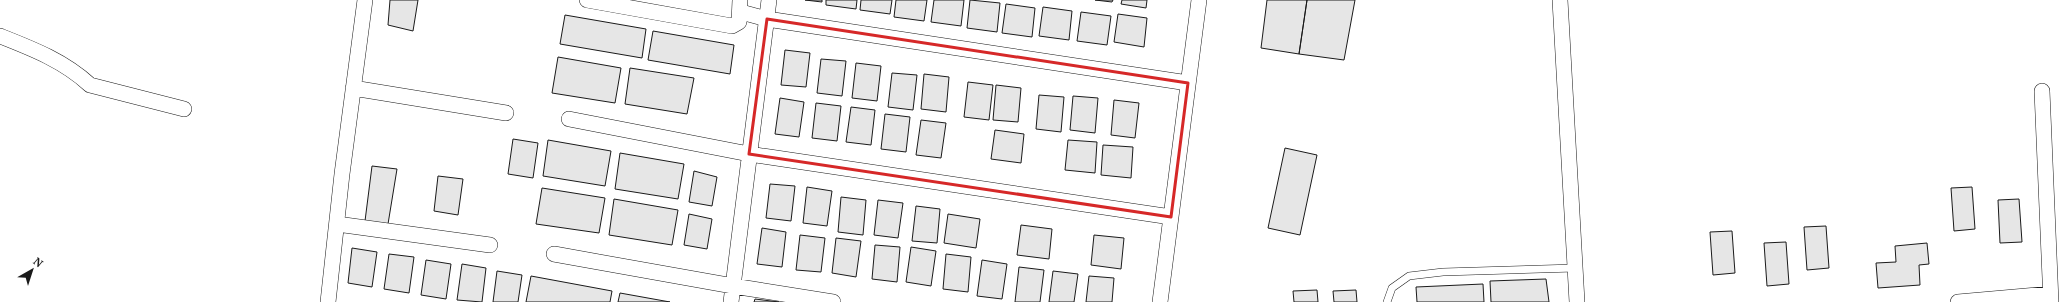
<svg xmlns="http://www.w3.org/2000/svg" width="2069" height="302" font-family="'PT Serif',serif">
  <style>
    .building { fill: #e6e6e6; stroke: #1a1a1a }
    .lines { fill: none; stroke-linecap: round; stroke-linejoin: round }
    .service-casing { stroke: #1a1a1a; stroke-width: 8 }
    .minor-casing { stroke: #1a1a1a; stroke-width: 16 }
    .service { stroke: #fff; stroke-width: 7 }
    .minor { stroke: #fff; stroke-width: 15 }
    .marked { fill: none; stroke: #d62828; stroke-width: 3; stroke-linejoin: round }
  </style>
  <rect width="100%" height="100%" fill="#fff"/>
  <!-- building -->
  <path class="building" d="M390 0H418L413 31 388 25Z
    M805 0H822V2Z
    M826 0H857L856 9 826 5Z
    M861 0H892L890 14 860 10Z
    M896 0H927L924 21 894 17Z
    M934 0H964L961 26 931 22Z
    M970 0 1000 3 997 32 967 28Z
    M1095 0H1113L1112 2Z
    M1122 0H1147L1146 8 1121 4Z
    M1267 0H1307L1299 54 1261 48Z
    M1307 0H1355L1344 60 1299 54Z
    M1006 4 1035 8 1032 37 1002 33Z
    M1043 7 1072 11 1069 40 1039 36Z
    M1081 12 1111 16 1107 45 1077 41Z
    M1118 14 1147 18 1144 47 1114 42Z
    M565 15 646 29 642 58 560 44Z
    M653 31 734 45 730 74 648 60Z
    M785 50 810 53 806 87 781 85Z
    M558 57 621 68 615 103 552 93Z
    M821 59 846 61 842 96 817 93Z
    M856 63 881 66 877 101 852 98Z
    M630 68 694 78 687 114 625 104Z
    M892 73 917 75 913 110 888 107Z
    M924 74 949 77 946 112 921 109Z
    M968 82 993 85 989 120 964 117Z
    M996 85 1021 88 1018 122 993 120Z
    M1039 95 1064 97 1061 132 1036 129Z
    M1073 96 1098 98 1095 133 1070 130Z
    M780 98 804 102 799 137 775 134Z
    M1114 100 1139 103 1135 138 1111 135Z
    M816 103 841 106 837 141 812 138Z
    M851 107 875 110 871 145 846 142Z
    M885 114 910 117 906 152 881 149Z
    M921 120 946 123 941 158 916 155Z
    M995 130 1024 134 1021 163 991 159Z
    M513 139 538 143 533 178 508 174Z
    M548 140 611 151 605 186 543 176Z
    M1068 140 1097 142 1095 173 1065 170Z
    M1103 145 1133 147 1131 178 1101 175Z
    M1285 148 1317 155 1300 235 1268 228Z
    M620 153 684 164 678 199 615 189Z
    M372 166 397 169 388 224 365 221Z
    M694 171 717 177 712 206 689 202Z
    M438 176 463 179 458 215 434 211Z
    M770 184 795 186 791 221 766 218Z
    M807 187 832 191 827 226 803 223Z
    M1972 187 1975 229 1954 231 1951 188Z
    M542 188 605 198 599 233 536 224Z
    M841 197 866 200 863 235 838 232Z
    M614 199 678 210 672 245 609 235Z
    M2019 199 2022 242 2000 243 1998 200Z
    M878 200 903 203 898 238 874 235Z
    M916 206 940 209 937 243 912 241Z
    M689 214 712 219 707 249 684 245Z
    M948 214 980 219 976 248 944 243Z
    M1021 225 1052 229 1049 259 1017 255Z
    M1826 226 1829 268 1807 270 1804 227Z
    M762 228 786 232 782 267 757 264Z
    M1732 231 1735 273 1713 275 1710 232Z
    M800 235 825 238 821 272 796 270Z
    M1094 235 1124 238 1121 269 1091 265Z
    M836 238 861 241 856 277 832 273Z
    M1786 242 1789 284 1767 286 1764 243Z
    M1927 243 1929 264 1919 265 1920 285 1878 288 1876 263 1896 262 1895 246Z
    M875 245 900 247 897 282 872 279Z
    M911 247 936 251 931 286 906 282Z
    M352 248 377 252 372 287 348 283Z
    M389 254 414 257 409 293 384 289Z
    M946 254 971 257 968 292 943 289Z
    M426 260 451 264 446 299 421 295Z
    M982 260 1007 264 1002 299 977 296Z
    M462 264 486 268 482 302 457 300Z
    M1019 267 1044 270 1040 302H1015Z
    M497 271 522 275 518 302H493Z
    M1053 271 1078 274 1074 302H1049Z
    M531 276 612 291 610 302H526Z
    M1089 276 1114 278 1112 302H1086Z
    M1546 279 1549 302H1491L1490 281Z
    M1483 284 1484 302H1417L1416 287Z
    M1317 290 1318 302H1294L1293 291Z
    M1356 290 1357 302H1334L1333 291Z
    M620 293 670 302H618Z
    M755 299 779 302H754Z"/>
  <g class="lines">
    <defs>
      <path id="service" d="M1387 302 1392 288 1409 276 1443 272 1575 268"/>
      <path id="minor" d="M587 0 732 26 739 22 740 0
        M1560 0 1577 302
        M741 12 767 19 1188 83
        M0 36C33 49 64 61 90 85L184 109
        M353 88 506 113
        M2042 91 2051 302
        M569 119 749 154 1171 217
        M337 224 490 245
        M554 254 733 286 833 302
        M328 302 342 174 365 0
        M731 302 769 0
        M1160 302 1199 0
        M1958 302 2050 294"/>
    </defs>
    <!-- service casing -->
    <use href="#service" class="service-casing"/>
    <!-- minor casing -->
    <use href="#minor" class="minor-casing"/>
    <!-- service -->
    <use href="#service" class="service"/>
    <!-- minor -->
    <use href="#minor" class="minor"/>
  </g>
  <!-- marked area -->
  <path class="marked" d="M767 19 1188 83 1171 217 749 154Z"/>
  <!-- north arrow -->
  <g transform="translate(32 270) rotate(39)" stroke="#ffffff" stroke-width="3" paint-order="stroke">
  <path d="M0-3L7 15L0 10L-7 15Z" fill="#1a1a1a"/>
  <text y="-6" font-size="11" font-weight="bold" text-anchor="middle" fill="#1a1a1a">N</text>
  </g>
</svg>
